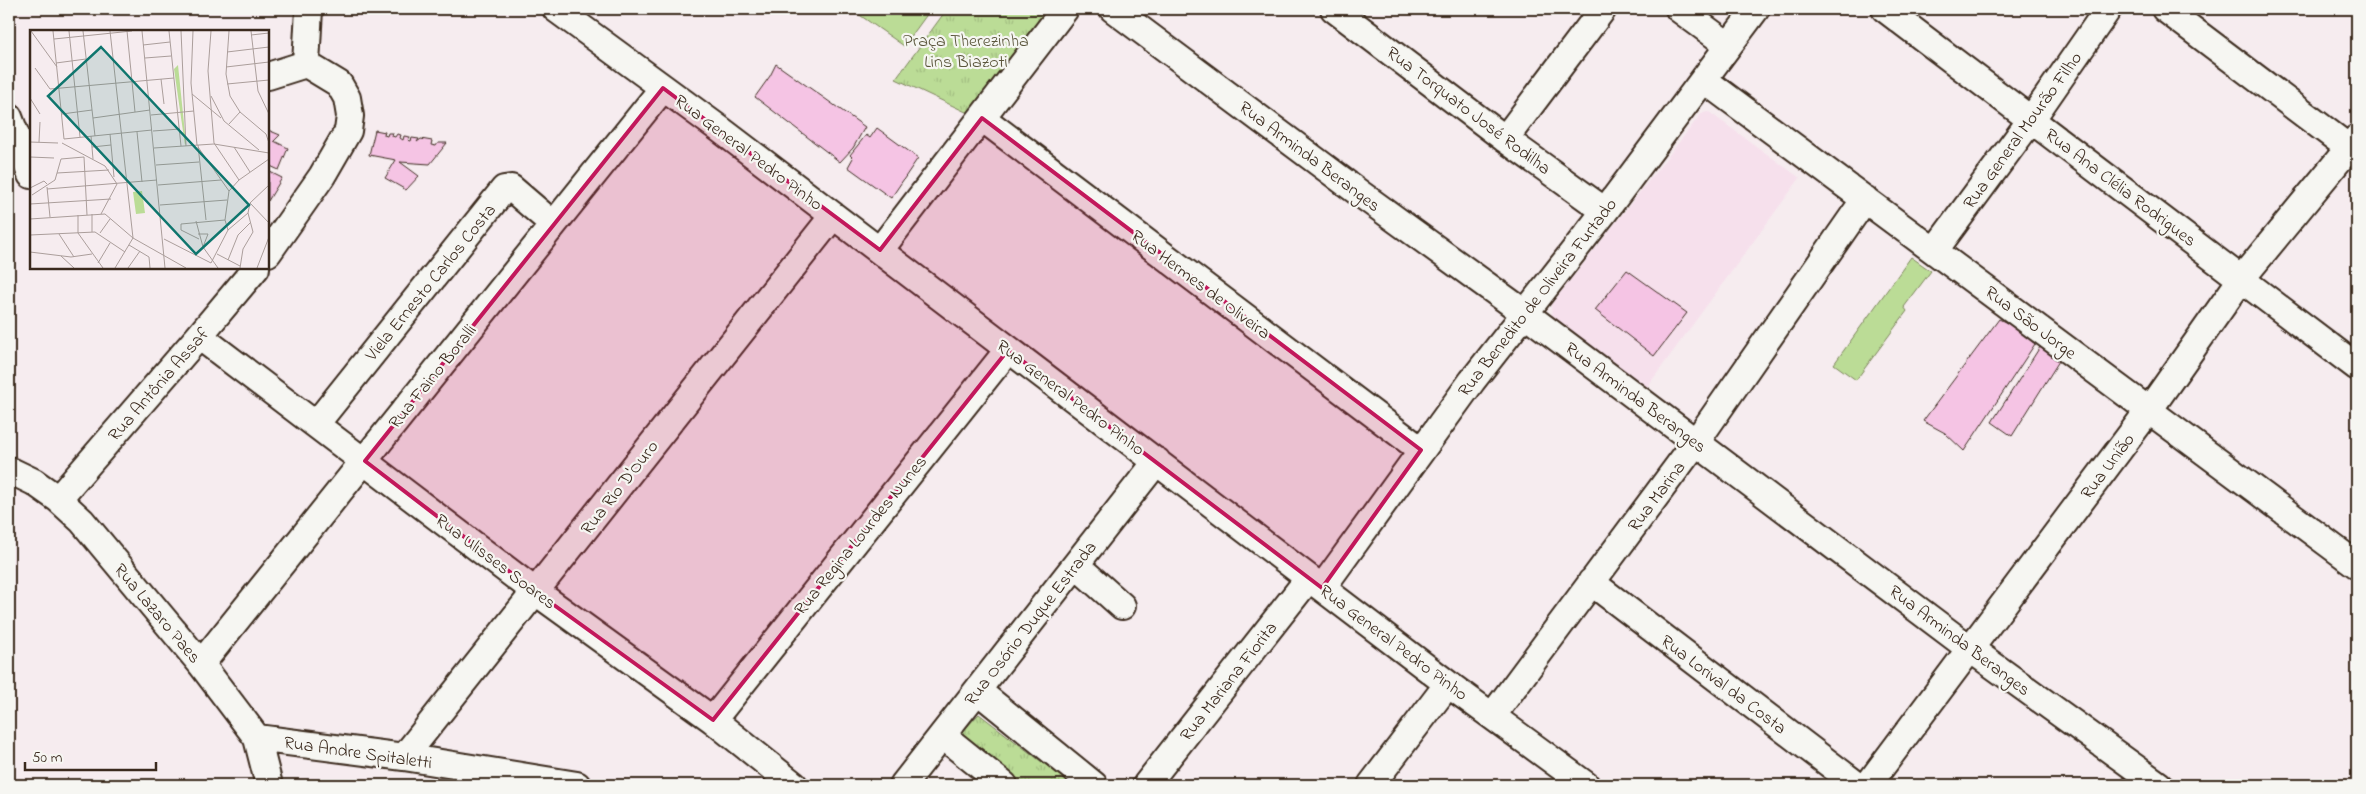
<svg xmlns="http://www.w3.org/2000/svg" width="2366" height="794" font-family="'Indie Flower',sans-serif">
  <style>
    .built { fill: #f6e0ec }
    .grass { fill: #bbdc96; stroke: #7b835a }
    .park { fill: url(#park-tufts); stroke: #7b835a }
    .building { fill: #f5c4e4; stroke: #3b2a1e }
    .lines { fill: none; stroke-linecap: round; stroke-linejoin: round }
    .minor-casing { stroke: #3b2a1e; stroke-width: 30 }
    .minor { stroke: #f6f6f2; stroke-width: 26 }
    .marked { fill: #c2185b; fill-opacity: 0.2; stroke: #c2185b; stroke-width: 4; stroke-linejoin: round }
    .labels { text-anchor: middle; stroke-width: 4.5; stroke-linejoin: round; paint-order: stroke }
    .park-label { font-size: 18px; fill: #5b563c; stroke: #f6f6f2 }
    .street-label { font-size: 18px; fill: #3b2a1e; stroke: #f6f6f2 }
    .inset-road { fill: none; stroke: #ab9e9b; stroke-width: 1 }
    .view { fill: #0f766e; fill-opacity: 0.15; stroke: #0f766e; stroke-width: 2.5 }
    .inset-edge { fill: none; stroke: #3b2a1e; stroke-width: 2.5 }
  </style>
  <defs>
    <pattern id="park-tufts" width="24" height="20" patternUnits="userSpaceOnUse" patternTransform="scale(1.25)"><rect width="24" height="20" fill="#bbdc96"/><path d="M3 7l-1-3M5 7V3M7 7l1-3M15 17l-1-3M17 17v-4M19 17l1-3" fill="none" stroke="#a2bd81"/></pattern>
  </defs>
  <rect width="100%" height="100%" fill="#f6ecef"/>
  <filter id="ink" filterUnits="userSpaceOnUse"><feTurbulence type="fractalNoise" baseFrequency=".02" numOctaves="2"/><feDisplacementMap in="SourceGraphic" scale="10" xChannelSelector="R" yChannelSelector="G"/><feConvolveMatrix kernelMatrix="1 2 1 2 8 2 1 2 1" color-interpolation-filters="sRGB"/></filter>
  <g filter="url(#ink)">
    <!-- built -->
    <path class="built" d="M1709 112 1800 178 1647 387 1552 316 1551 305 1702 113Z"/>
    <!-- grass -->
    <path class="grass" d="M851 9H931L904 46Z
      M1911 257 1931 271 1904 307 1907 311 1856 380 1834 364Z"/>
    <!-- park -->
    <path class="park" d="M947 9H1048L968 113 896 79Z
      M979 714 1072 785H1009L967 752 961 733Z"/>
    <!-- building -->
    <path class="building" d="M776 64 865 127 853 148 840 162 755 97 770 76Z
      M877 128 918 158 891 198 848 167 853 158 850 155 866 135 870 138Z
      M268 130 280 135 274 141 288 148 279 170 268 165Z
      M375 130 385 132 384 135 387 136 388 133H393L392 136 395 137 397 134 401 135 400 138 403 140 404 136 410 137 408 140 411 141 412 138 419 139 417 142 421 139 432 141 431 145 436 146 438 143H447L430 164 400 162 419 176 406 190 385 178 396 160 369 155Z
      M268 171 282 178 268 201Z
      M1627 270 1687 313 1654 356 1595 310Z
      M1999 319 2017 328 2035 344 1964 451 1945 433 1923 421Z
      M2040 347 2059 361 2012 436 1992 422Z"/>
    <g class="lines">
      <defs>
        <path id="minor" d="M556 9 721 130 1448 684 1586 785
          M1113 9 1362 195 1515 306 1969 648 2159 785
          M1334 9 1505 139 1605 211
          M1679 9 1728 45
          M1885 9 2357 367
          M2165 9 2357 154
          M306 64 309 9
          M268 76 306 64 339 84 347 98 350 116 348 131 322 176 268 253
          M1704 80 2357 565
          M9 117 31 175
          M982 118 1421 450
          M1505 139 1603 9
          M880 250 1065 9
          M1935 250 2031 120 2108 9
          M199 336 536 592 713 720 794 785
          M316 424 504 189 511 188 553 224
          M9 470 34 482 58 499 82 521 201 664 257 738 269 785
          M58 499 199 336 256 268
          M1076 565 1122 606
          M1591 582 1857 785
          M1322 588 1472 381 1605 211 1756 9
          M201 664 663 88
          M978 691 1094 785
          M1493 715 1696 442 1865 199
          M713 720 1008 350
          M943 736 1004 785
          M257 738 404 757 577 785
          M404 757 833 216
          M903 785 1157 461
          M1146 785 1309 578
          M1371 785 1448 684
          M1868 785 2149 410 2242 278 2357 138"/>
      </defs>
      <!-- minor casing -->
      <use href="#minor" class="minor-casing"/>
      <!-- minor -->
      <use href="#minor" class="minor"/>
    </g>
  </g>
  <!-- marked area -->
  <path class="marked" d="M663 88 880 250 982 118 1421 450 1322 588 1008 350 713 720 536 592 365 461Z"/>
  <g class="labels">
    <!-- park labels -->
    <g class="park-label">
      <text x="966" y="46">Praça Therezinha<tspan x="966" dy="21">Lins Biazoti</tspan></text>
    </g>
    <!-- street labels -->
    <g class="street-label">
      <text transform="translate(1469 110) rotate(37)" y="6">Rua Torquato José Rodilha</text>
      <text transform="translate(2022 130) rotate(-54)" y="6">Rua General Mourão Filho</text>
      <text transform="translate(749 152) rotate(37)" y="6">Rua General Pedro Pinho</text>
      <text transform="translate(1310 156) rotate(37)" y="6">Rua Arminda Beranges</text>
      <text transform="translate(2121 187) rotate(37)" y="6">Rua Ana Clélia Rodrigues</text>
      <text transform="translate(430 282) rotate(-51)" y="6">Viela Ernesto Carlos Costa</text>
      <text transform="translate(1201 284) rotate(37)" y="6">Rua Hermes de Oliveira</text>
      <text transform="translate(1537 297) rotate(-52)" y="6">Rua Benedito de Oliveira Furtado</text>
      <text transform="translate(2031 322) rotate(37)" y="6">Rua São Jorge</text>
      <text transform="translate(432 376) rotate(-51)" y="6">Rua Faino Boralli</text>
      <text transform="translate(158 384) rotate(-49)" y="6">Rua Antônia Assaf</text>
      <text transform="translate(1071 397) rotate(37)" y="6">Rua General Pedro Pinho</text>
      <text transform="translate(1636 397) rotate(37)" y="6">Rua Arminda Beranges</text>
      <text transform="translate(2107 466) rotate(-53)" y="6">Rua União</text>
      <text transform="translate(619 487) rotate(-52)" y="6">Rua Rio D'Ouro</text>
      <text transform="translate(1656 496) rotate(-53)" y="6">Rua Marina</text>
      <text transform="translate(860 535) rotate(-51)" y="6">Rua Regina Lourdes Nunes</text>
      <text transform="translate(496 561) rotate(37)" y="6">Rua Ulisses Soares</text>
      <text transform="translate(158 613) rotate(50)" y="6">Rua Lazaro Paes</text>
      <text transform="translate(1030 623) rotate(-52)" y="6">Rua Osório Duque Estrada</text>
      <text transform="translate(1960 640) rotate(37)" y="6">Rua Arminda Beranges</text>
      <text transform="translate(1394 642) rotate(37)" y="6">Rua General Pedro Pinho</text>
      <text transform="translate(1228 681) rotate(-52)" y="6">Rua Mariana Fiorita</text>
      <text transform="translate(1724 684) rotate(37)" y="6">Rua Lorival da Costa</text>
      <text transform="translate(358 752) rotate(8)" y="6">Rua Andre Spitaletti</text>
    </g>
  </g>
  <!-- overview -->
  <g transform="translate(30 30)">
    <rect width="239" height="239" fill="#f6ecef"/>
    <path d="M112 161 115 183 106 184 103 162Z" fill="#bbdc96"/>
    <path d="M148 35 156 113 155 115 144 39Z" fill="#bbdc96"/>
    <path class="inset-road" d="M1 1 27 37M23 1 34 109 122 100M39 1 50 107M53 1 65 106M80 1 103 208 85 238M97 1 105 82M112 1 135 238M139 1 151 116M151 1 156 116M163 1 161 53 167 115M181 1 178 41 184 113 209 150M199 1 196 44 200 66 210 82 236 104 239 113M221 1 228 61 239 84M221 5 239 3M24 9 102 1M113 15 140 12M197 22 239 17M115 28 141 26M26 33 56 29M196 37 239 32M5 38 20 59 144 48M131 49 134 74M197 54 239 50M162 64 191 88M181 66 194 91 229 120M0 68 10 84M32 84 62 80M121 85 164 81M63 88 120 80M199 94 210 82M123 101 150 99M107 102 112 152M80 104 84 147M61 106 63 129M0 112 28 113M9 112 10 92M32 113 75 136 87 154M168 115 176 190M62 117 81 115M168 117 199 161M204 117 220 142M124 118 184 114 239 123M0 127 24 128M54 127 57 185M126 135 169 132M27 143 79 140M128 155 191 150M17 157 20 187M0 158 14 151 17 154M17 159 127 150M2 165 25 150 31 129 54 127M220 173 239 193M0 174 81 169M130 175 197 170M62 184V202M71 184 87 154M48 185V203L73 238M0 189 75 184 103 208 156 238M166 191 173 217 188 238M198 200 195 190 199 161 209 150 239 129M70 203 80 189M29 204 44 227M168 204H178L173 217M0 205 65 202 95 222M134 209 181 233 198 200 218 183M169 209 151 200V194L195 190M99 215 119 227 120 238M0 222 41 227 62 224M187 224 210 236M31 226 44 238M198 230 208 205 221 192M68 233 80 213M98 238 110 221M210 238 213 219 223 202 218 183 220 173 239 155M227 238 239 207"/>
    <path class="view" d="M71 17 219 175 166 224 18 66Z"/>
    <rect width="239" height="239" class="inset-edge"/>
  </g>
  <!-- margin -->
  <rect width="2366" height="794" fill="none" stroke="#f6f6f2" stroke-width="30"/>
  <rect x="15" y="15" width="2336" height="764" fill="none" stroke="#3b2a1e" stroke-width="2" filter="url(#ink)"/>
  <!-- scale -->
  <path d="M25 762v8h131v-8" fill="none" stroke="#3b2a1e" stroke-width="2.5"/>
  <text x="32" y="762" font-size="15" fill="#3b2a1e" stroke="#f6f6f2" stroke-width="4" paint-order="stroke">50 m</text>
</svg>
